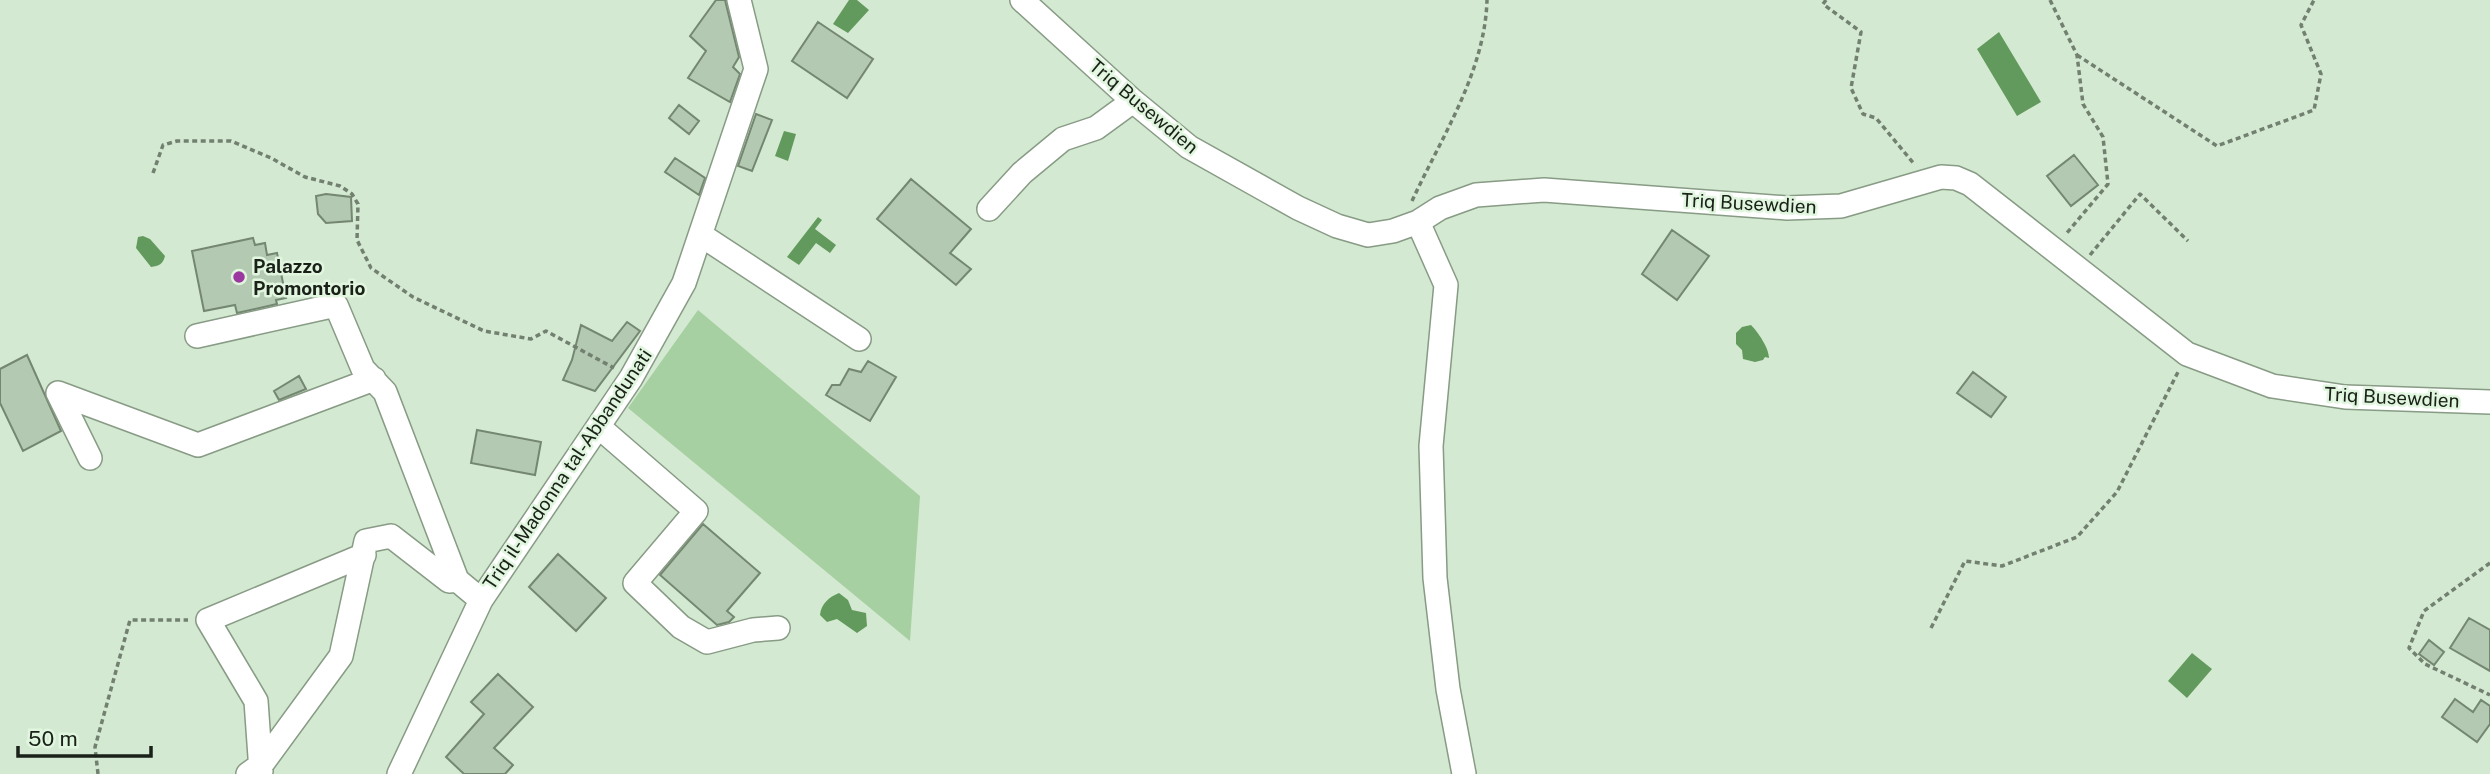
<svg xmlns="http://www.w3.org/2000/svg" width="2490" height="774" font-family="'Public Sans',sans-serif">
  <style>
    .green { fill: #a6d0a1 }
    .water { fill: #629a5d }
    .building { fill: #b4c9b1; stroke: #748771; stroke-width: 2 }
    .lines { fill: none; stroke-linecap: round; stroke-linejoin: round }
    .minor-casing { stroke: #879b85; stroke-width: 26 }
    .path { stroke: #728070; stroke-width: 3.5; stroke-dasharray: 5 3.5; stroke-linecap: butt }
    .minor { stroke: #fff; stroke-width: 23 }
    .poi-dot { fill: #9b39a0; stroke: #e1f6de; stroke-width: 2.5 }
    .labels { text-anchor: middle; stroke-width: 5; stroke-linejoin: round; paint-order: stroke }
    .street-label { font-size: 19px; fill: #192118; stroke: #e1f6de }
    .poi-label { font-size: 19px; font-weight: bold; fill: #192118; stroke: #e1f6de; text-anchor: start }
  </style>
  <rect width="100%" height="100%" fill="#d4e9d1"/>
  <!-- green -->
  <path class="green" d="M698 310 920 496 910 641 628 408Z"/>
  <!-- water -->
  <path class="water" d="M849 0H857L869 10 848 33 833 24Z
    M1999 32 2041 102 2017 116 1977 49Z
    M784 131 796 134 788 161 775 156Z
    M818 217 822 220 815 229 836 245 830 253 816 243 799 265 787 257Z
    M143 236 150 239 165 256C163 264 159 266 151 267L136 248 138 237Z
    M1751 325C1758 332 1769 348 1769 358L1765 357 1763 360 1755 362 1743 359 1742 350 1736 344V333L1742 327Z
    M839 593 848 600 852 610 866 613 867 626 857 633 837 619 827 622 820 615C821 604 829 597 839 593Z
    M2192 653 2212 669 2187 698 2168 681Z"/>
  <!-- building -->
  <path class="building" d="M716 0H725L739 57 733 67 740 74 730 102 688 78 706 51 690 36Z
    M818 22 873 59 847 98 792 61Z
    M679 105 699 121 689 134 669 118Z
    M756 114 772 120 752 171 738 166Z
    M2074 155 2098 185 2071 206 2047 176Z
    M675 158 705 178 699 195 665 172Z
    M911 179 971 229 950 253 971 269 956 285 877 219Z
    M326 194 351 197 352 221 326 223 318 214 316 196Z
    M1672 230 1709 256 1677 300 1642 274Z
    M253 238 255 245 265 243 267 255 277 253 286 298 276 300 277 304 237 313 235 305 204 311 192 251Z
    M627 322 640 331 595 391 563 380 572 360 581 325 612 341Z
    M27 355 61 431 23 451 0 403V369Z
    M868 361 896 377 870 421 826 395 832 385H840L849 369 861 372Z
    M1973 372 2006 397 1991 417 1957 393Z
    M299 376 306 389 279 400 274 391Z
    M477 430 541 442 535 475 471 463Z
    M703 524 760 573 727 611 734 617 729 622 717 625 660 575Z
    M558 554 606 598 576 631 529 587Z
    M2469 618 2490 630V671L2450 648Z
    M2429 640 2444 652 2434 665 2419 654Z
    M498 674 533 707 494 748 513 765 505 774H464L446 757 484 714 471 702Z
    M2455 699 2473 712 2481 700 2490 706V724L2477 742 2442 717Z"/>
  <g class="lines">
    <defs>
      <path id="minor" d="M1022 0 1133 101 1189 147 1298 208 1337 226 1368 235 1393 231 1418 222 1440 208 1476 195 1544 190 1787 208 1841 206 1941 177 1956 178 1970 184 2187 354 2272 386 2345 397 2490 402
        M989 209 1022 173 1063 139 1096 128 1133 101
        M1418 222 1446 285 1431 446 1435 578 1448 689 1464 774
        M701 235 859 339
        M197 336 336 305 363 369 385 392 457 580 481 600
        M599 427 696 511 635 583 681 627 707 642 753 630 778 628
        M90 458 58 393 198 445 374 379
        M261 771 256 701 208 620 364 555
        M248 774 262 764 341 656 366 541 391 536 449 581 457 580
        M399 774 481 600 631 378 684 283 756 69 739 0"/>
    </defs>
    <!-- minor casing -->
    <use href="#minor" class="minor-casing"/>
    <!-- path -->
    <path class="path" d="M1826 0 1823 4 1861 32 1851 88 1863 114 1876 118 1915 165
      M2050 0 2077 55 2083 104 2103 137 2108 184 2066 234
      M2077 55 2217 146 2314 110 2321 74 2301 25 2314 0
      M153 173 163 145 177 141H231L271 158 305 177 340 186 352 194 358 204 357 240 371 268 413 297 484 331 531 339 546 331 614 368
      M1412 201C1441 138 1485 72 1487 0
      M2090 255 2140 194 2188 241
      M2490 563 2424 611 2409 648 2425 664 2490 695
      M1931 628 1965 561 2002 566 2077 537 2117 492 2178 372
      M98 774 95 747 130 620H188"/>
    <!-- minor -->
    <use href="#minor" class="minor"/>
  </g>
  <!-- markers -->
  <circle class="poi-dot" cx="239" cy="277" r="7"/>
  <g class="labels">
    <!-- street labels -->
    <g class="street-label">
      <text transform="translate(1144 106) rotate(40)" y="7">Triq Busewdien</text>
      <text transform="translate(1749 203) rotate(3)" y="7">Triq Busewdien</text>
      <text transform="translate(2392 397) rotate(3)" y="7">Triq Busewdien</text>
      <text transform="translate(567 469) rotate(-56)" y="7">Triq il-Madonna tal-Abbandunati</text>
    </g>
    <!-- poi labels -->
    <g class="poi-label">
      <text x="253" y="273">Palazzo<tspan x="253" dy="22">Promontorio</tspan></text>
    </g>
  </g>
  <!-- scale -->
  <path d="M18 746v10h133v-10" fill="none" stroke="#192118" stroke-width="3.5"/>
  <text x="28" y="746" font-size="21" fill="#192118" stroke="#e1f6de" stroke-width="5" paint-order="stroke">50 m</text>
</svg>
